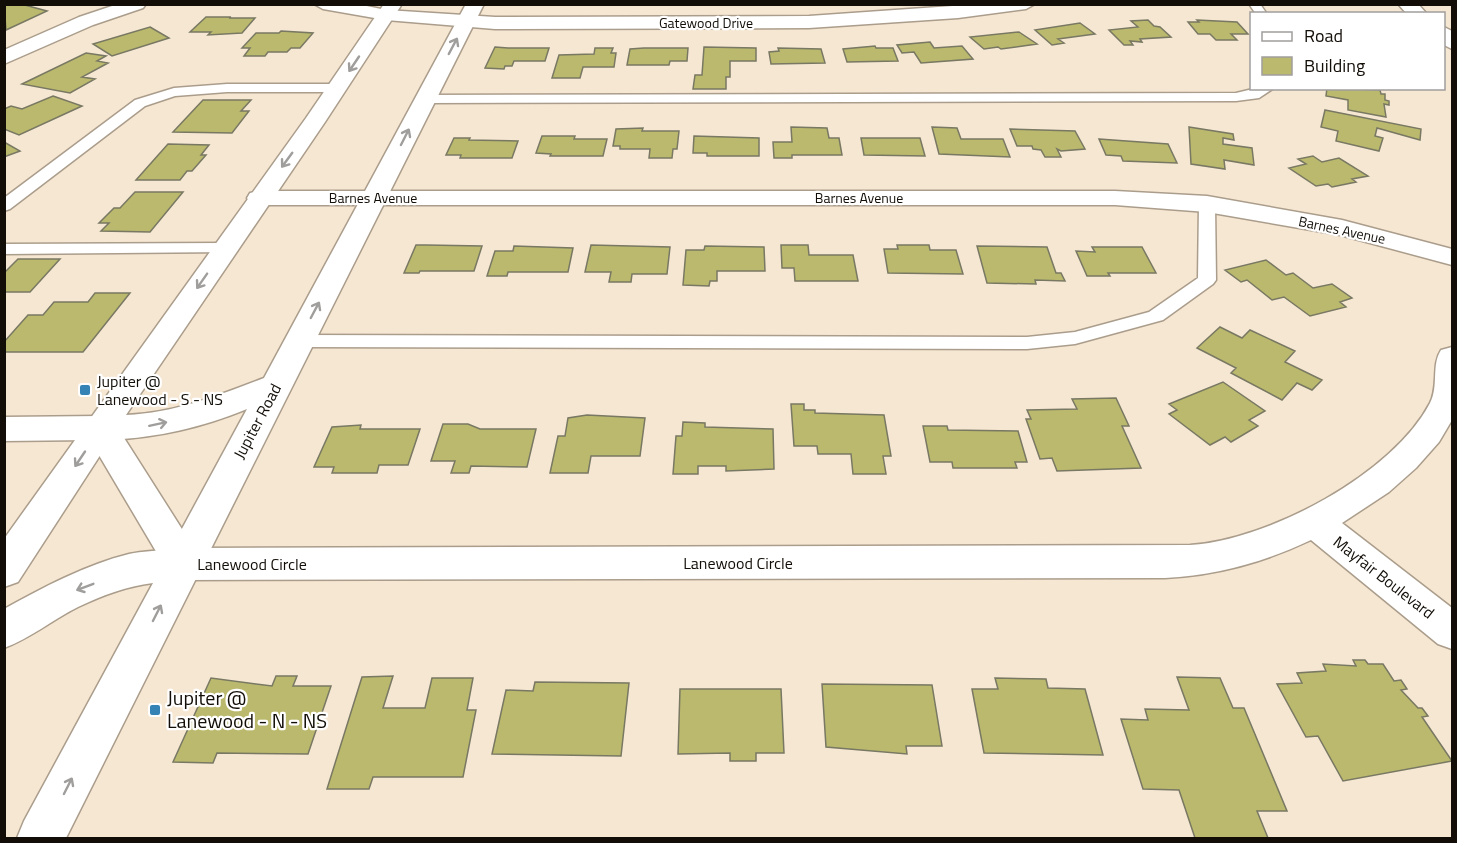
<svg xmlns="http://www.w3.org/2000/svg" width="1457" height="843" font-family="'Titillium Web',sans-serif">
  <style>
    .building { fill: #bbb96d; stroke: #787863; stroke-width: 1.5 }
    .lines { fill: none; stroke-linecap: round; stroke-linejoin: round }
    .lane-casing { stroke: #ab9d8b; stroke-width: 3 }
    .street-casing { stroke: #ab9d8b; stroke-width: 3 }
    .secondary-casing { stroke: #ab9d8b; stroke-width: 3 }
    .lane { fill: #fff; fill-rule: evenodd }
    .street { fill: #fff; fill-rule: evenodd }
    .secondary { fill: #fff; fill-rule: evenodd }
    .oneway { stroke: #a09e9c }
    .poi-dot { fill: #3483b4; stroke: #fff; stroke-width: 2 }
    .labels { text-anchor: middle; stroke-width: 4.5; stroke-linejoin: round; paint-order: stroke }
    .far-street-label { font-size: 14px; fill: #120d07; stroke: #fff }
    .poi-label { font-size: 16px; fill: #120d07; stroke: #fff; text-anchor: start }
    .street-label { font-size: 16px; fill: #120d07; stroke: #fff }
    .near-poi-label { font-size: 20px; fill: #120d07; stroke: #fff; text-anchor: start }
  </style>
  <rect width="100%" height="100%" fill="#f6e7d3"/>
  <!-- building -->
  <path class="building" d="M11 4H21L47 11 6 30 4 5Z
    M206 17H231L229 18H255L242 33 208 35 211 32H190Z
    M1148 20 1154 26 1160 27 1171 37 1140 39 1142 42 1130 41 1133 45H1124L1109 30 1138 27 1131 21Z
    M1197 20 1237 22 1248 34H1231L1237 40H1216L1210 34H1198L1188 22H1199Z
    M1080 23 1095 34 1058 39 1064 43 1052 45 1035 30Z
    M150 27 169 38 112 56 93 44Z
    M281 31 313 33 300 48H291L287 52H268L265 56H244L250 48H242L256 33H279Z
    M1019 32 1037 44 1001 49 998 47 984 49 970 37Z
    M930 42 934 48 962 46 973 59 921 63 914 52 902 53 897 45Z
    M875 46 876 48H893L898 61 847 62 843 49Z
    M495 47 508 48H549L545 61H514L512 66H505L504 69 485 68Z
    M704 47 756 48V61H730V77H726V89H693L695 75H702Z
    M595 48H613L611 53H616L614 67H583L580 78H552L559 55 594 54Z
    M644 48H688L687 61H670L669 65H627L630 49Z
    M778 48 821 49 825 63 771 64 769 52 779 51Z
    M86 53 106 56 97 61 108 63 82 77 95 79 70 93 22 84Z
    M1327 88 1380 90 1381 94H1385V100L1389 101V105L1384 104 1386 117 1348 110V100L1326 96Z
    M53 96 82 106 19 135 4 129V109L11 106 22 109Z
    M203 100H251L241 111H249L232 133 173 132Z
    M1325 110 1421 129 1420 140 1377 128 1375 136 1383 138 1379 151 1336 141 1338 131 1321 127Z
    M791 127 827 128 829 138H839L842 155H792V158H774L773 142H792Z
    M932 127 957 128 961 139H1003L1010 157 939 154Z
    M1189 127 1233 134 1234 140 1223 138V144L1252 148 1254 165 1224 160 1225 169 1191 164Z
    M643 128 642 131H679L677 149H673L672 158H649L650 149H620V146H613L616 129Z
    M1010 129 1075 131 1085 149 1061 151 1057 149 1061 157H1045L1041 150 1033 149 1032 146H1017Z
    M542 136H575L574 139H607L603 156H550L551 154 536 153Z
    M694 136 759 138V156H707V153H693Z
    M454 138H470L469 140 518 141 512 158H460L461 155H446Z
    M861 138H920L925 156 864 155Z
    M1099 139 1168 144 1177 163 1123 161 1121 156 1106 155Z
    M4 142 20 151 4 157Z
    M168 144 209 145 201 155H206L192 171H187L180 180H136Z
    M1313 156 1322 162 1339 158 1368 176 1352 179 1356 182 1332 187 1328 184 1316 186 1289 168 1306 164 1298 159Z
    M135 192H183L150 232 101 231 109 223H99L114 208H120Z
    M416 245H426L482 246 474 271H420L419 273H404Z
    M591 245 670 247 667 274H632L631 282H609L611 272H585Z
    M781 245H808L809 255H853L858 281H795L794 268H782Z
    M897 245H929L930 250H956L963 274 888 273 884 249H898Z
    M514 246 573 248 568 272H508L507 276H487L495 251H513Z
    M705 246 764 247 765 271H717V281H710L709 286 683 285 686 250H704Z
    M977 246 1047 247 1056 273H1061L1065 281 1035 280 1036 284 987 283Z
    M1092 247H1142L1156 273H1108L1110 276H1087L1076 251 1095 252Z
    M18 259H60L30 292H4V273Z
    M1266 260 1286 275 1293 273 1313 288 1332 284 1352 298 1340 302 1346 307 1310 316 1284 297 1272 300 1247 280 1241 282 1225 270Z
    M95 293H130L83 352H4V342L28 315H43L54 302H88Z
    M1220 327 1242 338 1250 330 1295 351 1285 362 1322 380 1312 390 1297 383 1282 400 1231 373 1236 368 1197 348Z
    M1223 382 1265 411 1249 420 1258 426 1231 442 1225 437 1210 445 1169 414 1177 410 1169 404Z
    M1116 398 1129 426H1122L1141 468 1057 471 1052 458 1040 459 1026 419H1031L1027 410 1077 409 1072 399Z
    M791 404H804V410H815V413L884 415 891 456H883L886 474H853L851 454H818L817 446H794Z
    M587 415 645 418 640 456H591L588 473H550L558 436H565L568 418Z
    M683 422 705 423V427L773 429 774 469 726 471V466H698V474H673L676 436H682Z
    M443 424H468L480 429H536L527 467 471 466 469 473H451L455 461H431Z
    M361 425 360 429H420L408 465H379L377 473H332L334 467H314L332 427Z
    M923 426H947L948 430 1018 431 1027 462H1015L1017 468H953L952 462H930Z
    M1353 660H1365L1368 664H1383L1394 681 1401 680 1407 689 1401 690 1418 708H1422L1428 716 1422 717 1452 761 1343 781 1318 736 1306 737 1277 684 1302 683 1297 673 1326 671 1323 664 1356 666Z
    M276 676H297L293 686H331L308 754 217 753 213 763 173 762 211 678 272 686Z
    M393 676 383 708H425L432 678H473L467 710H476L463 777H373L369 789H327L362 677Z
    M1177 677 1220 678 1233 708H1244L1287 811H1257L1268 838H1195L1179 790 1143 789 1121 719 1148 720 1145 709 1189 710Z
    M995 678 1046 679 1048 688 1085 689 1103 755 984 753 972 689H998Z
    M535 682 629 683 621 756 492 754 506 690 533 691Z
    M822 684 932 685 942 746H906L907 754 826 747Z
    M680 689H781L784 753H756V761H730V753L678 754Z"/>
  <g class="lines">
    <defs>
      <path id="lane" d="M1249 4H1260L1267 14H1256Z
        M227 84H337L344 88 337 92H227L175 96 145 106 10 209 4 211V198L135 100 174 88Z
        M1257 88H1274L1259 98 1236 101 425 103 418 99 425 95 1236 93Z
        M1207 199 1215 204 1216 280 1213 284 1163 320 1075 344 1027 349 298 347 291 345 288 341 291 337 298 335 1027 337 1075 332 1149 312 1198 278 1199 204Z
        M224 243 230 244 232 248 230 252 4 254V244Z"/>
      <path id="street" d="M118 4H146L143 8 93 25 4 64V50L79 17Z
        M314 4H357L386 10 495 17 809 16 981 4H1035L1026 9 958 18 809 28 495 29 386 20 323 9Z
        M1398 4H1418L1427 14H1407Z
        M1444 27 1452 31V49L1444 45Z
        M259 191H1115L1207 196 1342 220 1452 249V265L1340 235 1207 212 1115 205H259L250 203 247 198 250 193Z
        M1452 347V420L1439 442 1416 468 1389 492 1342 523 1452 608V649L1438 644 1311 540C1262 563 1218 575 1165 578L183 580 170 575 90 440 4 441V417L100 416 112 419 194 548 1190 545C1269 540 1393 474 1430 403 1439 386 1431 365 1441 350Z"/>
      <path id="secondary" d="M384 4H402L325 122 126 415C176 413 219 395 264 378L466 4H484L66 838H17L24 821 153 583C127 586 101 596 78 607 52 620 31 638 4 648V609C44 587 85 565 129 554 142 551 157 551 171 549L247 409C200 428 160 437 110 440L18 582 4 587V539L306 118Z"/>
    </defs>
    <!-- lane casing -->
    <use href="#lane" class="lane-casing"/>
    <!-- street casing -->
    <use href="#street" class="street-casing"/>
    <!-- secondary casing -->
    <use href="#secondary" class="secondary-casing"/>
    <!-- lane -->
    <use href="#lane" class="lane"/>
    <!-- street -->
    <use href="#street" class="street"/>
    <!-- secondary -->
    <use href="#secondary" class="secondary"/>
  </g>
  <!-- one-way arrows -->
  <defs><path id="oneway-shaft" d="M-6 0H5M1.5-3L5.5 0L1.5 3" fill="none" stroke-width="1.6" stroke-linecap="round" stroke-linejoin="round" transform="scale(1.5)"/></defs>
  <g class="oneway">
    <use href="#oneway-shaft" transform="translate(453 46) rotate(-62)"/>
    <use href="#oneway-shaft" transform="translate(354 64) rotate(124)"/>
    <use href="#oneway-shaft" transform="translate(405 137) rotate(-63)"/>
    <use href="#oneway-shaft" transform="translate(287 160) rotate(126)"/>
    <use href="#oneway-shaft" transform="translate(202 281) rotate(125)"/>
    <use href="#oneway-shaft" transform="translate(315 310) rotate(-62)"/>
    <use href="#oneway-shaft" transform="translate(158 424) rotate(-12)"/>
    <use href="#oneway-shaft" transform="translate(80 459) rotate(124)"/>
    <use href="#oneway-shaft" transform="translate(85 587) rotate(159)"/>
    <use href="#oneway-shaft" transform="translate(157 613) rotate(-63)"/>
    <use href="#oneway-shaft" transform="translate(68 786) rotate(-63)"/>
  </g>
  <!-- markers -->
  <g class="poi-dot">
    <rect x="79" y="384" width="12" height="12" rx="3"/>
    <rect x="149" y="704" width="12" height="12" rx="3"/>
  </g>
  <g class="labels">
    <!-- far-street labels -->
    <g class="far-street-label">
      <text x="706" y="28">Gatewood Drive</text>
      <text x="373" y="203">Barnes Avenue</text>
      <text x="859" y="203">Barnes Avenue</text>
      <text transform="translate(1342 230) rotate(12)" y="5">Barnes Avenue</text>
    </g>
    <!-- poi labels -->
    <g class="poi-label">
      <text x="97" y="387">Jupiter @<tspan x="97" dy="18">Lanewood - S - NS</tspan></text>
    </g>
    <!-- street labels -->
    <g class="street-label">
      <text transform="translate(257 421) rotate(-62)" y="6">Jupiter Road</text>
      <text x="738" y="569">Lanewood Circle</text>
      <text x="252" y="570">Lanewood Circle</text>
      <text transform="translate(1384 577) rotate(38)" y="6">Mayfair Boulevard</text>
    </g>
    <!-- near-poi labels -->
    <g class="near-poi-label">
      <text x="167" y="705">Jupiter @<tspan x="167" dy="23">Lanewood - N - NS</tspan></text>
    </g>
  </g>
  <!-- border -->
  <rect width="1457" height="843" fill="none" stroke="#120d07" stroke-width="12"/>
  <!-- legend -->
  <rect x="1250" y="12" width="195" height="78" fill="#ffffff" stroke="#a09e9c" stroke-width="1.5"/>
  <rect x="1262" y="32" width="30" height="9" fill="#ffffff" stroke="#a09e9c" stroke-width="1.5"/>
  <text x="1304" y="42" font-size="18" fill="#120d07">Road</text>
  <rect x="1262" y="57" width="30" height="18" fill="#bbb96d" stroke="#a09e9c" stroke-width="1.5"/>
  <text x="1304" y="72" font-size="18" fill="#120d07">Building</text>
</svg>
